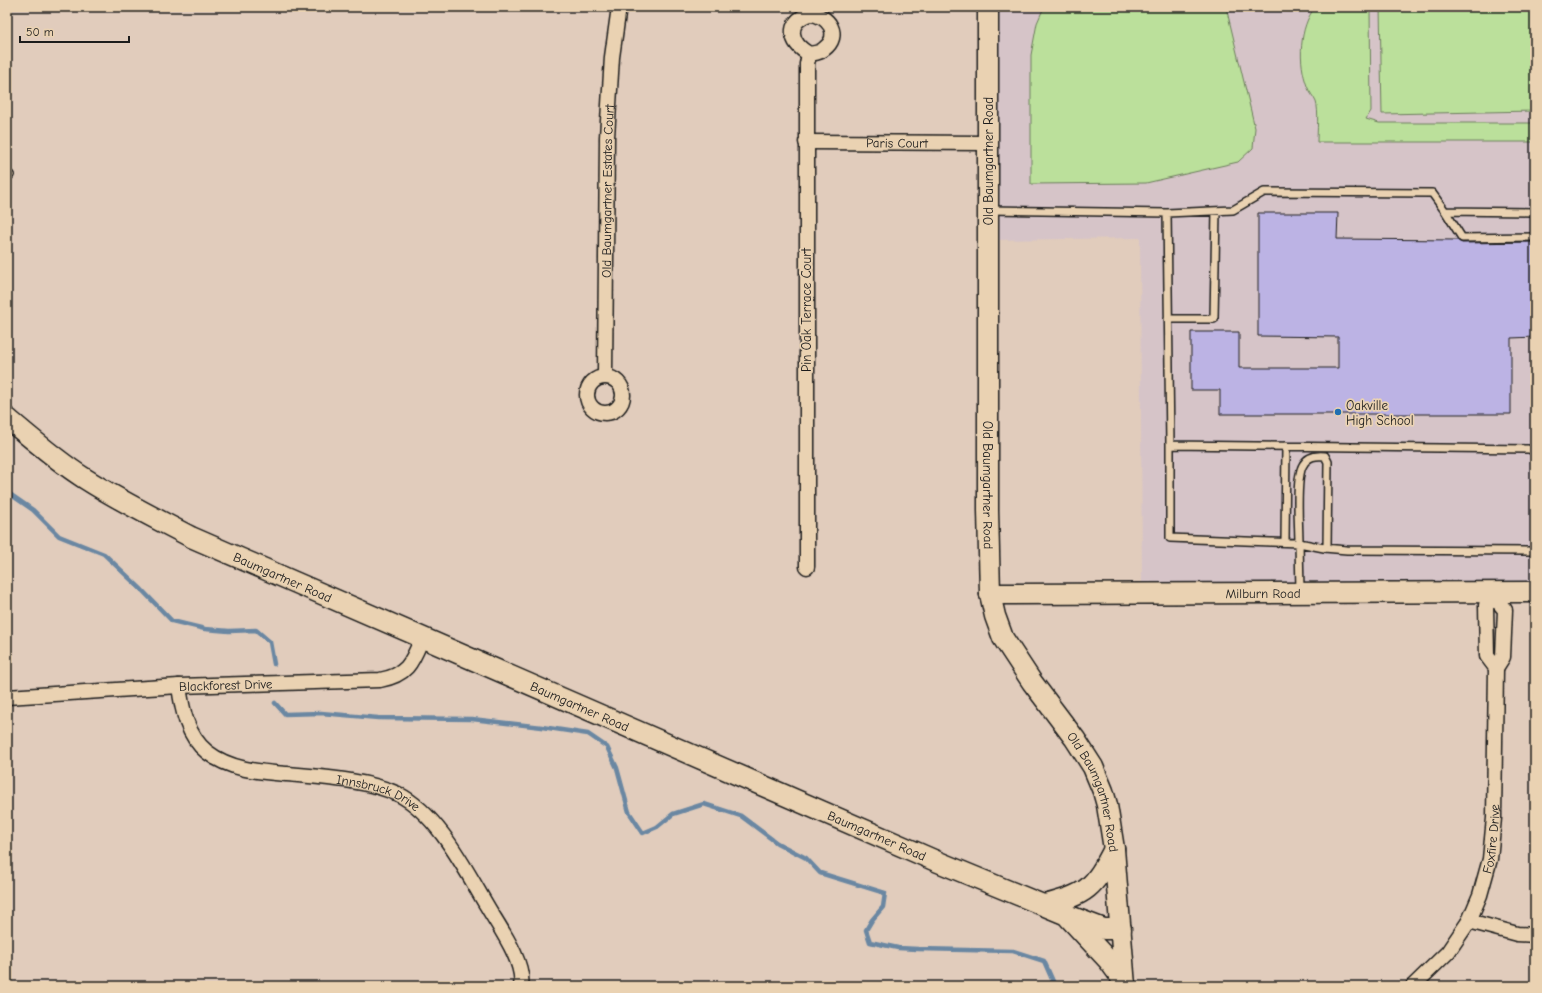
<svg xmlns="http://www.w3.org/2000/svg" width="1542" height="993" font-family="'Comic Neue',sans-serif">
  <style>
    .built { fill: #d6c4c8 }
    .green { fill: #bbe09b; stroke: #6c7e5c }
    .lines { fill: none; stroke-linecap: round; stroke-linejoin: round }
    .stream { stroke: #6a87a2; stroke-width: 4.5 }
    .building { fill: #bcb3e4; stroke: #1c1c1c }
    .lane-casing { stroke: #1c1c1c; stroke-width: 10 }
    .street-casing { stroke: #1c1c1c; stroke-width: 17 }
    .secondary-casing { stroke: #1c1c1c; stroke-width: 23 }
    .lane { stroke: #ead2b2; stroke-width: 7 }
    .street { stroke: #ead2b2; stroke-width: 14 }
    .secondary { stroke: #ead2b2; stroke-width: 20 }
    .poi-dot { fill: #1f6fb2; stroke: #ead2b2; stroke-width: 1.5 }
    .labels { text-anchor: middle; stroke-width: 3.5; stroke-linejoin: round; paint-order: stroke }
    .street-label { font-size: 13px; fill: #1c1c1c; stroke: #ead2b2 }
    .poi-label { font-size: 13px; fill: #1c1c1c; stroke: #ead2b2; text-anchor: start }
  </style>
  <rect width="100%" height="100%" fill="#e1ccbc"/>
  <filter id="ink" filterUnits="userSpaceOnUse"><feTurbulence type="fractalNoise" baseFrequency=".025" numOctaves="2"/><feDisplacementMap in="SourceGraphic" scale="8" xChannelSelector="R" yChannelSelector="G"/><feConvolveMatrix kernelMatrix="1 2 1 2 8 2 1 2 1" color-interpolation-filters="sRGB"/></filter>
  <g filter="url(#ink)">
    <!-- built -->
    <path class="built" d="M997 7H1535V584L1142 587 1140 238 994 240Z"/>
    <!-- green -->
    <path class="green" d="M1044 7H1226L1255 128 1253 148 1238 162 1146 183 1031 184V55L1037 23Z
      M1315 7H1370L1371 111 1366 119 1379 123H1535V142H1317C1317 133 1319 110 1316 102 1314 97 1309 92 1307 86 1298 62 1299 28 1315 7Z
      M1380 7H1535V111L1382 114Z"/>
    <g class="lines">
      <!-- stream -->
      <path class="stream" d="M7 492 33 510 59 536 104 554 142 590 172 621 205 629 229 631 256 630 270 642 274 664
        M275 703 285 714 321 713 378 718 472 719 542 727 588 734 607 747 617 768 629 812 643 833 657 827 673 814 704 804 741 816 777 843 806 858 820 873 885 893 883 907 872 920 866 930 870 942 898 948 918 949 1013 951 1044 961 1055 986"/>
    </g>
    <!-- building -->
    <path class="building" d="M1258 213H1338L1337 239 1457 240 1462 243 1535 242V337L1511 338V414H1220V390H1191V332H1239V368H1338V337L1258 336Z"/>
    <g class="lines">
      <defs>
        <path id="lane" d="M7 177 10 175
          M988 210 1167 213 1233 210 1264 192 1432 193 1445 211 1535 212
          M1445 211 1462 238 1535 237
          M1167 213 1170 445
          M1168 319H1214L1216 211
          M1285 542 1286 446
          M1327 548 1328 462 1325 456C1316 455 1308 456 1303 465 1295 478 1299 526 1299 543L1324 548 1347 550 1535 551
          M1300 591 1299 543 1170 538V445L1528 449 1535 451"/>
        <g id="street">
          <path d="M809 14C829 14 842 36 824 49 820 53 815 53 809 54 790 43 785 23 809 14Z"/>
          <path id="s1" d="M806 142 988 143"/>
          <path id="s2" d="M605 376 607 137 612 57 619 7"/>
          <circle cx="605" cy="395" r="18"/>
          <path d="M807 567V64L809 54"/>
          <path d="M1495 598 1505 610 1503 657 1496 668"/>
          <path id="s3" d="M179 686C182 709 187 736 207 752 230 770 260 772 287 774 321 777 368 780 398 794 438 814 465 869 487 906 499 927 525 962 521 986"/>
          <path id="s4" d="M7 697 179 686 380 680C408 675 412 662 422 638"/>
          <path d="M1469 921 1517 934 1535 935"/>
          <path id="s5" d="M1413 986 1448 952 1469 921 1480 895 1490 859 1494 818 1496 668 1487 656 1486 605 1495 598V593"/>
        </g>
        <g id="secondary">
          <path id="s6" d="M988 7V510L990 594 995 616 1003 638 1032 682 1075 739 1093 767 1103 791 1107 805 1114 849 1125 986"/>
          <path id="s7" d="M7 418C32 439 57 461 84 478 118 500 155 518 191 537L936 861 1067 915 1104 929H1121"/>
          <path id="s8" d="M990 594 1535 592"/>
          <path d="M1044 905C1087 895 1094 888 1114 849"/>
          <path d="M1069 918 1109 961 1125 983"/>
        </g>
      </defs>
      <!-- lane casing -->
      <use href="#lane" class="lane-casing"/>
      <!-- street casing -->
      <use href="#street" class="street-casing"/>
      <!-- secondary casing -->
      <use href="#secondary" class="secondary-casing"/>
      <!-- lane -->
      <use href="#lane" class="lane"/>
      <!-- street -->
      <use href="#street" class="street"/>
      <!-- secondary -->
      <use href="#secondary" class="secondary"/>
    </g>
  </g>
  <!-- markers -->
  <circle class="poi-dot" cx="1338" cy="412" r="4"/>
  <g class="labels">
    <!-- street labels -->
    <g class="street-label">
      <text dy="5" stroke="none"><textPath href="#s1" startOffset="91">Paris Court</textPath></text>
      <text transform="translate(988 161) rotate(-90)" y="5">Old Baumgartner Road</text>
      <text dy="5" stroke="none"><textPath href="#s2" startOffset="185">Old Baumgartner Estates Court</textPath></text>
      <text transform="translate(806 310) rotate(-90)" y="5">Pin Oak Terrace Court</text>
      <text dy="5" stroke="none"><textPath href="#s6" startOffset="478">Old Baumgartner Road</textPath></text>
      <text dy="5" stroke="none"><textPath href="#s7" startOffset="320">Baumgartner Road</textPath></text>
      <text dy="5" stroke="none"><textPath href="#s8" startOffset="273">Milburn Road</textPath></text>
      <text dy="5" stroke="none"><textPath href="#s4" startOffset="219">Blackforest Drive</textPath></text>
      <text dy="5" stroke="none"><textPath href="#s7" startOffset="644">Baumgartner Road</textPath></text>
      <text dy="5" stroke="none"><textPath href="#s6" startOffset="814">Old Baumgartner Road</textPath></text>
      <text dy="5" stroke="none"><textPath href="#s3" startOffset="252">Innsbruck Drive</textPath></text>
      <text dy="5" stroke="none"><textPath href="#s7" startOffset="968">Baumgartner Road</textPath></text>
      <text dy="5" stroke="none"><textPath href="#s5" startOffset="172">Foxfire Drive</textPath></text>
    </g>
    <!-- poi labels -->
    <g class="poi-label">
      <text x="1346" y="410">Oakville<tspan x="1346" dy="15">High School</tspan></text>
    </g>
  </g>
  <!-- margin -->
  <rect width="1542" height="993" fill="none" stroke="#ead2b2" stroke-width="24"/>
  <rect x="12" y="12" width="1518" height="969" fill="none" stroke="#1c1c1c" stroke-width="1.5" filter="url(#ink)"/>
  <!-- scale -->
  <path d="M20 36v6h109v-6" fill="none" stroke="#1c1c1c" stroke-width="2"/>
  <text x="26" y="36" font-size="12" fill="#1c1c1c" stroke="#ead2b2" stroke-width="3" paint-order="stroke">50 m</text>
</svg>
